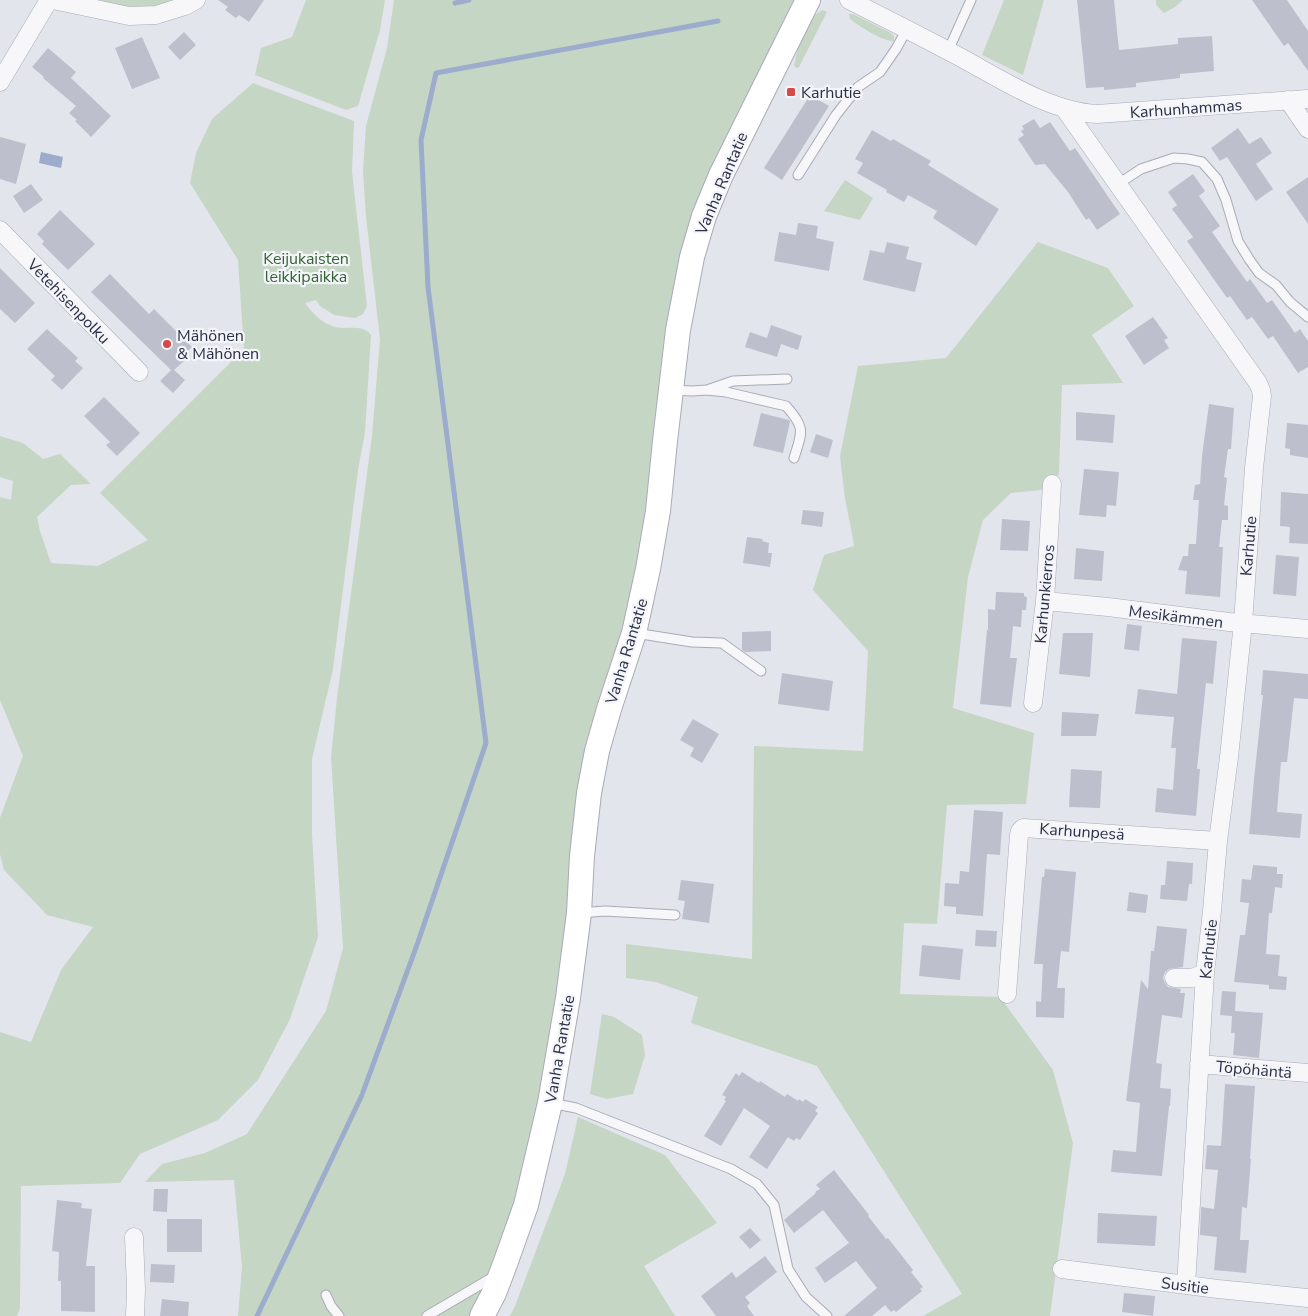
<svg xmlns="http://www.w3.org/2000/svg" width="1308" height="1316" font-family="'Nunito Sans',sans-serif">
  <style>
    .green { fill: #c5d6c4 }
    .water { fill: #9dabcd }
    .lines { fill: none; stroke-linecap: round; stroke-linejoin: round }
    .stream { stroke: #9dabcd; stroke-width: 5 }
    .building { fill: #bdc0cc }
    .lane-casing { stroke: #a8abb7; stroke-width: 11 }
    .street-casing { stroke: #a8abb7; stroke-width: 19 }
    .secondary-casing { stroke: #a8abb7; stroke-width: 26 }
    .lane { stroke: #f7f7fa; stroke-width: 9 }
    .street { stroke: #f7f7fa; stroke-width: 18 }
    .secondary { stroke: #fff; stroke-width: 24 }
    .poi-dot { fill: #d64944; stroke: #f3f5f9; stroke-width: 2 }
    .labels { text-anchor: middle; stroke-width: 4.5; stroke-linejoin: round; paint-order: stroke }
    .poi-label { font-size: 16px; fill: #2a2f46; stroke: #f3f5f9; text-anchor: start }
    .street-label { font-size: 16px; fill: #2a2f46; stroke: #f3f5f9 }
    .park-label { font-size: 16px; fill: #366236; stroke: #f3f5f9 }
  </style>
  <rect width="100%" height="100%" fill="#e3e5ec"/>
  <!-- green -->
  <path class="green" d="M90 0H179L152 7 124 6Z
    M306 0H385L380 30 358 106 346 110 255 75 261 48 292 37Z
    M394 0H796L689 230 675 283 646 513 635 590 585 752 572 840 567 912 551 1028 525 1165 486 1297 474 1316H238L242 1267 234 1180 145 1182 162 1164 205 1153 247 1134 326 1011 343 948 331 757 337 698 372 436 380 339 366 217 363 171 366 126 387 48Z
    M1004 0H1044L1023 75 982 55Z
    M1156 0H1183L1175 7 1164 13 1156 5Z
    M822 10 827 12 799 67 796 68 794 65C799 46 803 22 822 10Z
    M849 14H853L891 33 894 36V41C883 42 859 26 850 19Z
    M253 83 354 121 352 172 367 306 363 314 355 318 334 315 320 306 316 300 305 303C312 313 321 322 332 326 344 331 362 323 371 335L365 432 358 470 333 669 312 759V834L318 937 290 1019 258 1080 218 1120 140 1154 120 1183 21 1186 20 1308 17 1316H0V1032L31 1042 61 970 93 927 47 915 4 870 0 854V818L23 756 0 700V497L11 500 13 481 0 477V436L23 443 43 459 60 454 91 484 71 485 37 517 40 531 51 563 98 566 148 540 100 493 244 349 238 260 190 183 196 153 212 119Z
    M845 180 873 198 860 220 824 211Z
    M1038 242 1108 268 1134 306 1092 335 1123 383 1062 385 1059 474 1042 490 1011 493 983 520 968 577 953 708 1034 733 1026 804 947 805 937 924 904 923 900 994 1000 997 1053 1070 1073 1143 1050 1316H923L962 1294 817 1066 691 1023 698 997 656 982 626 978V944L752 959 754 746 863 751 868 651 813 590 824 555 854 546 851 528 845 499 840 456 858 366 946 358Z
    M602 1014 614 1017 642 1035 645 1055 633 1094 607 1099 590 1094Z
    M578 1117 665 1155 717 1223 644 1266 675 1316H510L515 1306 565 1174Z"/>
  <!-- water -->
  <path class="water" d="M41 152 63 157 61 168 39 163Z"/>
  <g class="lines">
    <!-- stream -->
    <path class="stream" d="M455 3 469 0
      M363 1092 418 942 486 743 428 287 421 140 436 73 718 21
      M257 1316 362 1095"/>
  </g>
  <!-- building -->
  <path class="building" d="M218 0H264L249 22 239 15 236 18 225 10 228 7Z
    M1077 0H1114L1119 50 1178 44V38L1212 36 1214 71 1180 74V78L1136 83V87L1104 90V87L1086 88Z
    M1252 0H1287L1308 31V71L1288 43 1284 46Z
    M184 32 196 45 180 60 168 47Z
    M142 37 160 78 132 89 115 48Z
    M48 48 76 72 71 78 111 116 91 137 75 121 77 120 69 113 76 106 43 78 44 77 32 67Z
    M810 95 829 106 782 180 764 168Z
    M1034 119 1040 128 1050 122 1070 151 1075 148 1120 214 1097 230 1089 218 1086 220 1068 192 1045 164 1035 165 1018 139 1024 135 1021 131 1024 129 1022 126Z
    M1238 128 1249 144 1261 137 1272 153 1256 164 1273 189 1256 201 1227 157 1220 161 1211 148Z
    M872 130 891 141 893 139 931 161 928 165 999 209 976 246 933 218 937 211 908 195 904 202 886 192 887 190 857 173 863 163 855 159Z
    M0 137 26 144 16 184 0 179Z
    M1193 174 1205 191 1199 196 1220 226 1212 232 1247 282 1250 279 1267 303 1272 300 1295 333 1300 329 1308 341V367L1298 373 1273 336 1268 339 1252 317 1247 320 1230 296 1227 298 1187 241 1193 237 1172 209 1177 205 1168 192Z
    M1308 177V224L1286 192Z
    M31 184 43 200 24 213 13 196Z
    M60 210 95 244 68 270 42 244 44 241 37 234Z
    M798 223 818 226 816 238 834 242 829 271 774 261 779 232 796 235Z
    M887 242 909 247 906 259 922 263 915 292 863 280 870 250 884 253Z
    M0 268 35 303 15 323 0 309Z
    M110 274 149 314 154 309 192 347 182 356 185 360 174 370 185 380 173 393 160 381 171 370 91 292Z
    M1153 317 1168 338 1164 340 1169 348 1144 365 1125 336Z
    M771 325 802 336 798 350 781 344 777 357 745 347 750 332 767 338Z
    M47 329 78 358 75 361 83 368 62 390 51 380 55 376 27 349Z
    M104 397 140 433 117 456 106 445 110 442 84 416Z
    M1209 404 1234 408 1231 449H1228L1224 477 1227 478 1224 505 1228 506V520H1222L1219 547H1223L1220 597 1185 594 1187 571 1178 570 1183 556H1188L1189 544H1196L1199 500H1193L1195 485 1200 484 1202 456Z
    M1076 412 1115 415 1113 443 1076 440Z
    M761 413 789 420 790 422 783 453 753 446Z
    M1287 423 1308 425V458L1290 455V449L1285 448Z
    M816 434 833 440 828 458 810 452Z
    M1084 469 1119 472 1116 506 1107 505 1106 517 1079 515Z
    M1281 492 1308 494V544L1289 543 1290 527 1280 526Z
    M803 510 824 512 822 527 801 524Z
    M1002 519 1030 521 1028 551 1000 550Z
    M747 537 763 539 762 541 769 543 768 553H772L770 567 743 563Z
    M1076 548 1104 551 1102 581 1074 579Z
    M1276 555 1299 557 1296 596 1273 594Z
    M996 592 1024 593V596L1027 597 1026 610H1022L1021 627 1013 626 1010 658H1017L1011 707 980 704 987 630H988V609L995 610Z
    M1127 624 1142 626 1139 651 1124 649Z
    M771 631V651L745 652 742 650V632Z
    M1063 633H1093L1090 677 1059 674Z
    M1182 638 1217 641 1213 684 1206 683 1197 769H1200L1196 816 1155 812 1157 788 1173 790 1176 748H1171L1174 717 1135 714 1138 689 1177 694Z
    M1263 670 1308 674V699L1294 698 1287 762H1281L1277 812 1302 814 1300 838 1249 834 1254 779 1263 695H1261Z
    M782 673 833 681 829 711 778 704Z
    M1062 712 1099 714 1096 736H1061Z
    M693 719 719 734 702 763 690 756 694 748 680 740Z
    M1071 769 1102 771 1100 808 1069 807Z
    M974 810 1003 812 1000 855 987 854 983 916 956 914V907L944 906 945 883 959 884 960 871 969 872Z
    M1167 861 1193 863 1192 884H1189L1187 901 1160 899 1161 885H1165Z
    M1253 865 1277 867V874H1283L1282 888 1275 887 1272 913H1269L1266 954 1280 955 1278 976 1287 977 1286 990 1269 989V985L1234 982 1240 935H1245L1249 903 1240 902 1242 879 1251 880Z
    M1045 869 1076 872 1069 952 1061 951 1057 988H1065L1064 1018 1036 1017V1001L1041 1002 1043 964H1034L1042 877H1044Z
    M681 880 714 884 709 923 682 919 685 901 678 900Z
    M1129 892 1148 895 1146 913 1127 911Z
    M1157 926 1187 929 1183 967 1169 969 1165 972 1163 978 1165 983 1168 987 1181 989 1180 993H1185L1182 1018 1162 1015 1156 1063 1162 1064 1160 1088 1171 1089 1170 1106H1169L1162 1176 1111 1172 1113 1150 1136 1152 1140 1103 1126 1101 1141 980 1148 989 1151 951H1154Z
    M976 930 997 931 996 947 975 946Z
    M922 945 963 949 960 980 919 976Z
    M1222 991 1236 992 1235 1011 1263 1013 1259 1058 1233 1055 1235 1033H1231L1232 1016 1220 1015Z
    M742 1072 759 1083 760 1081 785 1097 787 1094 798 1101 799 1099 803 1102 805 1099 818 1107 815 1111 818 1113 800 1140 796 1138 794 1141 788 1137 767 1169 749 1157 770 1126 744 1108 721 1146 704 1136 726 1101 724 1100 726 1097 722 1095 736 1073 739 1076Z
    M1225 1084 1255 1086 1250 1159H1251L1247 1208 1242 1207 1240 1240H1249L1246 1273 1214 1270 1217 1237 1200 1235 1201 1207 1214 1209 1218 1170 1205 1169 1207 1145 1221 1146Z
    M834 1170 869 1215 868 1216 886 1239 888 1238 913 1270 911 1272 923 1287 920 1289 922 1291 896 1312 894 1310 891 1312 885 1305 872 1316H844L877 1288 856 1261 825 1283 815 1268 849 1243 823 1210 794 1233 784 1220 816 1193 815 1192 820 1189 816 1185Z
    M154 1189H168L167 1212 153 1211Z
    M57 1200 82 1203 81 1208 92 1209 86 1266H95V1312L61 1311V1281H58L59 1252 52 1251Z
    M1098 1213 1157 1216 1155 1246 1097 1243Z
    M167 1219H202V1252H167Z
    M750 1228 761 1240 750 1249 739 1237Z
    M765 1256 777 1272 745 1297 750 1303 747 1306 754 1316H716L701 1296 732 1272 736 1278Z
    M151 1264 175 1265 174 1283 150 1282Z
    M1124 1293 1155 1296 1153 1316 1122 1312Z
    M162 1299 189 1302 188 1316H160Z"/>
  <g class="lines">
    <defs>
      <path id="lane" d="M948 51 971 0
        M798 175 836 115 858 87 880 72 896 49 907 29
        M1118 184 1141 169 1174 158 1188 159 1202 162 1217 179 1226 200 1238 241 1249 259 1259 273 1276 285 1290 302 1308 317
        M671 390 692 391 707 390 733 381 787 379
        M707 390 726 392 786 406C806 428 802 432 794 458
        M635 633 692 642 722 643 761 671
        M579 913 605 911 675 915
        M551 1103 576 1108 731 1169 757 1184 774 1205 788 1269 806 1297 827 1316
        M326 1295 331 1306 339 1316
        M427 1316 495 1276"/>
      <path id="street" d="M53 0 129 16 156 15 185 6 196 0
        M849 0C885 18 922 37 958 56 999 78 1050 112 1097 114L1308 99
        M0 82 49 0
        M1288 100 1308 129
        M1064 108 1258 383 1261 390 1262 396 1254 468 1243 623 1229 757 1218 841 1212 911 1205 973 1186 1285
        M0 230 139 372
        M1045 601 1108 607 1229 622 1308 629
        M1033 703 1045 601 1052 484
        M1174 978H1192L1205 973
        M1007 994 1019 835 1020 831 1023 828 1218 841
        M1199 1064 1308 1073
        M134 1237 136 1290 135 1316
        M1062 1269 1218 1289 1308 1298"/>
      <path id="secondary" d="M482 1316 494 1293 505 1264 526 1205 550 1103 568 998 579 913 582 856 589 793 597 751 609 709 634 633 648 569 658 511 665 441 678 330 692 257 704 216 721 175 808 0"/>
    </defs>
    <!-- lane casing -->
    <use href="#lane" class="lane-casing"/>
    <!-- street casing -->
    <use href="#street" class="street-casing"/>
    <!-- secondary casing -->
    <use href="#secondary" class="secondary-casing"/>
    <!-- lane -->
    <use href="#lane" class="lane"/>
    <!-- street -->
    <use href="#street" class="street"/>
    <!-- secondary -->
    <use href="#secondary" class="secondary"/>
  </g>
  <!-- markers -->
  <g class="poi-dot">
    <rect x="786" y="87" width="10" height="10" rx="2.5"/>
    <circle cx="167" cy="344" r="5"/>
  </g>
  <g class="labels">
    <!-- poi labels -->
    <g class="poi-label">
      <text x="801" y="98">Karhutie</text>
      <text x="177" y="341">Mähönen<tspan x="177" dy="18">&amp; Mähönen</tspan></text>
    </g>
    <!-- street labels -->
    <g class="street-label">
      <text transform="translate(1186 108) rotate(-4)" y="6">Karhunhammas</text>
      <text transform="translate(721 183) rotate(-67)" y="6">Vanha Rantatie</text>
      <text transform="translate(69 301) rotate(46)" y="6">Vetehisenpolku</text>
      <text transform="translate(1248 546) rotate(-85)" y="6">Karhutie</text>
      <text transform="translate(1044 594) rotate(-85)" y="6">Karhunkierros</text>
      <text transform="translate(1176 616) rotate(7)" y="6">Mesikämmen</text>
      <text transform="translate(626 651) rotate(-73)" y="6">Vanha Rantatie</text>
      <text transform="translate(1082 831) rotate(4)" y="6">Karhunpesä</text>
      <text transform="translate(1208 949) rotate(-84)" y="6">Karhutie</text>
      <text transform="translate(559 1049) rotate(-80)" y="6">Vanha Rantatie</text>
      <text transform="translate(1254 1069) rotate(5)" y="6">Töpöhäntä</text>
      <text transform="translate(1185 1285) rotate(7)" y="6">Susitie</text>
    </g>
    <!-- park labels -->
    <g class="park-label">
      <text x="306" y="264">Keijukaisten<tspan x="306" dy="18">leikkipaikka</tspan></text>
    </g>
  </g>
</svg>
